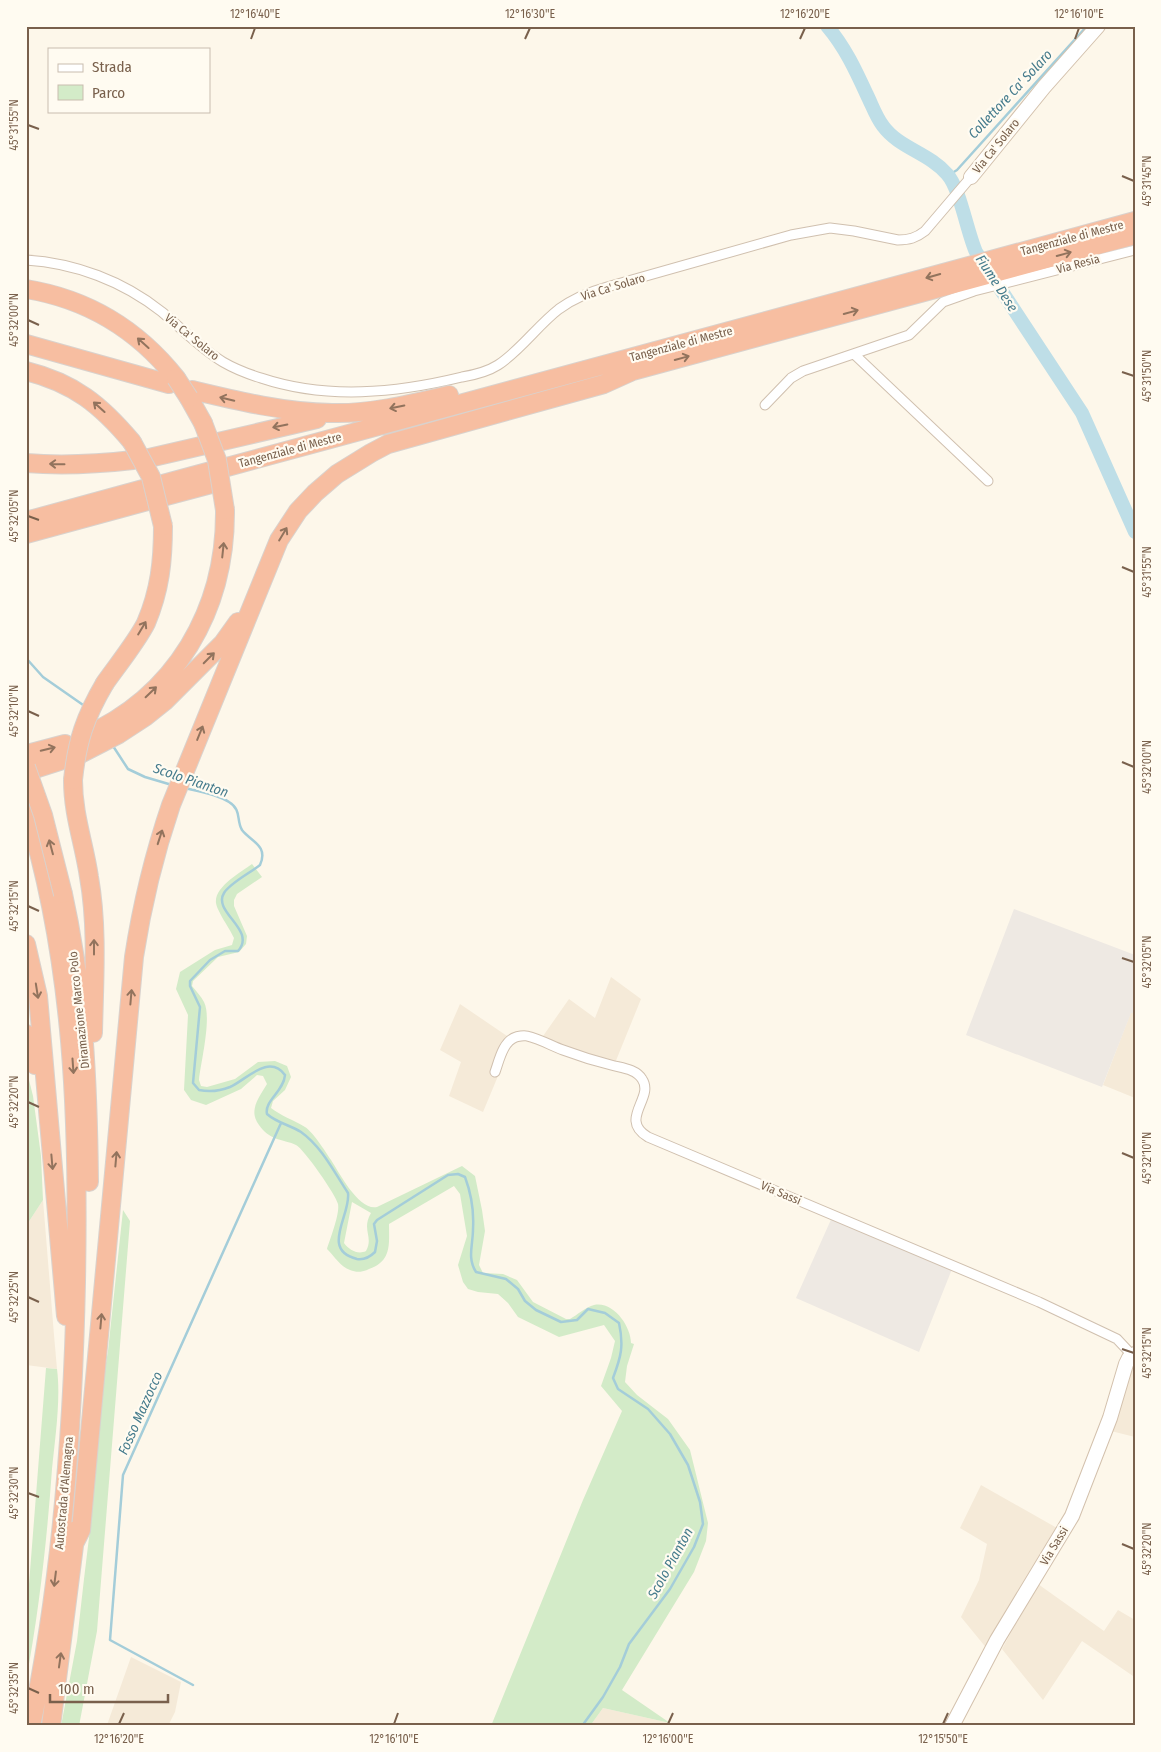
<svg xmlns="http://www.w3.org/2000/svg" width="1161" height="1752" font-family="'Fira Sans Condensed',sans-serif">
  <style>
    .residential { fill: #f5ead8 }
    .industrial { fill: #eee9e3 }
    .green { fill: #d3ebc8; fill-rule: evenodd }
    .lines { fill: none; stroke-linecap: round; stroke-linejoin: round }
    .stream { stroke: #a4cdd9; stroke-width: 2.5 }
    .river { stroke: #bedee7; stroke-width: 14 }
    .street-casing { stroke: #d0c0af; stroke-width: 11 }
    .secondary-casing { stroke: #d3c1ad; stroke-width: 16 }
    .highway-casing { stroke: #d9d2cd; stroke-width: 20 }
    .street { stroke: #fff; stroke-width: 9 }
    .secondary { stroke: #fff; stroke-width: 14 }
    .highway { stroke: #f7bea1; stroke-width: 18 }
    .highway-bridge-casing { stroke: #d9d2cd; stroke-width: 20; stroke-linecap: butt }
    .highway-bridge { stroke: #f7bea1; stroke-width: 18 }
    .oneway { stroke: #92735d }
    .ticks { fill: none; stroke: #79604c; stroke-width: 2 }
    .labels { text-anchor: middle; stroke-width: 4.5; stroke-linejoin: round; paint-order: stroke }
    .street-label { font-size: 12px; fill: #79604c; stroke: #fffbf1 }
    .water-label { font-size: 14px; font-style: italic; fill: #457b8c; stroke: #fffbf1 }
    .neatline { fill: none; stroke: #79604c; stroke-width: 2 }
    .ticks-label { font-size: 12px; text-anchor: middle; fill: #79604c }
  </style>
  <rect width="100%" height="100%" fill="#fdf7ea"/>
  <!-- residential -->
  <path class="residential" d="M611 977 641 999 615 1063 610 1070 541 1039 569 999 595 1018Z
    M460 1004 513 1040 483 1112 449 1096 461 1062 440 1050Z
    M1131 1012 1135 1013V1098L1103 1085Z
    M43 1200 54 1335 57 1369 26 1365V1226Z
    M1135 1358V1437L1107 1430Z
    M981 1485 1057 1528 988 1650 961 1617 979 1580 987 1544 960 1528Z
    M1038 1584 1104 1631 1118 1610 1135 1620V1673L1133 1676 1082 1641 1043 1700 1002 1649Z
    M131 1657 181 1682 175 1712 168 1726 107 1725Z
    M603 1708 670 1723 672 1725 590 1726Z"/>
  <!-- industrial -->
  <path class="industrial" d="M1014 909 1135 955V1013H1131L1102 1087 966 1035Z
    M833 1215 952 1269 919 1352 796 1298Z"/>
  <!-- green -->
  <path class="green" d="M252 864 262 877 237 894 234 900V906L247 936 246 944 239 952 218 957 193 981 192 986C196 991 201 996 204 1002 212 1018 201 1061 199 1080L201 1086 207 1087 235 1079 258 1062 275 1061 287 1066 291 1077 285 1090 273 1101 271 1108C281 1116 294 1120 305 1127 313 1132 325 1151 331 1160 340 1174 359 1211 377 1207L462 1166 475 1176 482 1210 485 1231 479 1265 483 1273 503 1274 517 1280 533 1302 566 1319H570C577 1315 586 1307 594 1305 614 1301 631 1327 631 1343L634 1344 627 1366 625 1382 637 1395 668 1419 690 1450 708 1523 706 1541 694 1572 622 1690 670 1723 603 1708 590 1726H491L583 1500 622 1411 601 1386 611 1358 615 1341 604 1325 559 1337 518 1317 508 1303 498 1294 478 1292 468 1289 463 1282 458 1265 467 1236 460 1194 454 1186 389 1224C389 1244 392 1261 369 1269 363 1272 357 1273 350 1270 341 1267 334 1256 327 1249 330 1239 340 1214 338 1204 336 1195 304 1149 296 1145 290 1142 283 1141 277 1139 269 1136 264 1132 259 1125 248 1111 259 1097 267 1084L263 1076 257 1075 241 1089 206 1105 191 1100 184 1090 188 1015 176 989 180 972 215 950 232 945 234 938C230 929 217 911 216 903 214 887 241 872 252 864ZM352 1202 371 1213C361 1230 374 1237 366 1251 358 1255 349 1250 344 1243Z
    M29 1080 33 1096 41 1156 43 1200 26 1226V1086Z
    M123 1210 130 1221 97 1631 79 1726H61L77 1641 84 1579 91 1521 99 1405 108 1351Z
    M46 1368 57 1369C61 1399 55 1439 52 1469 47 1540 39 1611 26 1681V1602L29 1584Z"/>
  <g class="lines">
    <!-- stream -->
    <path class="stream" d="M949 175 957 170 1087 26
      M26 658 43 677 86 707
      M113 746 128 769 145 777 172 785
      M184 788C198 791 217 794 229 802 242 810 236 820 242 830 250 841 269 845 260 865 250 873 230 883 224 893 212 912 257 930 238 951H225L210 960 190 981V986L200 1007 193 1083 199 1090C209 1092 220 1091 230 1087 246 1080 269 1053 285 1075 284 1091 264 1101 267 1114 277 1123 290 1125 301 1132 322 1147 334 1172 348 1193 351 1215 320 1250 357 1259 364 1260 370 1257 375 1252L377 1241 374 1224 377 1220 448 1175 458 1174 465 1177C471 1193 474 1212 473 1229 473 1245 467 1258 476 1272L506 1279 518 1289 525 1301 536 1310 561 1322 577 1320 588 1309 605 1313 619 1323C624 1346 621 1357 613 1378L618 1389 648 1409 670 1434 688 1465 700 1502 703 1524 694 1547 670 1589 629 1644 620 1667 603 1697 582 1726
      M193 1685 110 1640 123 1475 281 1123"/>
    <!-- river -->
    <path class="river" d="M827 26C845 47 856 71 867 95 872 105 876 117 883 126 899 148 929 153 947 174 960 188 967 232 976 252L1082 413 1135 532"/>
    <defs>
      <path id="street" d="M26 260C75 263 123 281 162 312 182 329 200 348 223 362 235 369 248 374 261 378 327 400 396 393 462 377 474 375 487 372 498 365 521 350 537 326 559 309 574 298 589 292 607 287L791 235 830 228 854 231 898 240C909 240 916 238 925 231L971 177
        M854 354 988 481
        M765 405 791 378 803 371 909 335 943 302 974 291 1135 250
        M495 1072C499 1061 503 1041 516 1037 520 1036 523 1035 527 1036 540 1039 552 1046 563 1050 579 1056 595 1061 611 1065 622 1068 636 1069 642 1079 655 1098 618 1119 648 1137L1039 1302 1117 1339 1132 1355"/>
      <path id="secondary" d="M971 177 1044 87 1098 26
        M952 1726 997 1640 1072 1516 1110 1418 1126 1364 1129 1358 1135 1354"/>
      <path id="highway" d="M26 289C87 299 138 330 176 378
        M26 344 169 384
        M26 371C74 383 101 405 132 442
        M625 373 1135 235
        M192 390C238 401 283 412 332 413 371 414 411 404 449 395
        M189 398 203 423
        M149 458 317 419
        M26 463C62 466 98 464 133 460
        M227 467 1135 221
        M163 484 211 471
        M166 496 215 483
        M26 521 147 488
        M26 534 151 500
        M105 683C117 666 137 641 146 623 160 590 163 561 163 526
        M83 737C176 696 226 610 225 510
        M31 753 65 744
        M80 754 119 734 145 717 165 701 223 643 238 622
        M38 768 63 760
        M73 780C73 815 84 843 89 877 98 928 94 982 93 1033
        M26 807C74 961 79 1122 76 1282 73 1430 62 1580 31 1726
        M63 894C84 988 88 1085 89 1182
        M26 944 38 996 66 1316
        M26 1034 35 1065
        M75 1542 81 1530 134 957C142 905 154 855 171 805L279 540 298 511 315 493 337 474 371 453 388 444 604 384 635 370
        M51 1726 76 1530"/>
    </defs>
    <!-- street casing -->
    <use href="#street" class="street-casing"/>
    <!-- secondary casing -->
    <use href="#secondary" class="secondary-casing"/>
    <!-- highway casing -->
    <use href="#highway" class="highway-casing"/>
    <!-- street -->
    <use href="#street" class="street"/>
    <!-- secondary -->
    <use href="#secondary" class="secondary"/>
    <!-- highway -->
    <use href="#highway" class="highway"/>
    <defs>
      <path id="highway-bridge" d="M176 378 189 398
        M203 423 217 460 225 510
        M132 442 151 477 163 526
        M26 767 43 815 63 894
        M73 780C77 741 85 717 105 683"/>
    </defs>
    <!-- highway-bridge casing -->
    <use href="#highway-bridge" class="highway-bridge-casing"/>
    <!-- highway-bridge -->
    <use href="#highway-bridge" class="highway-bridge"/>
  </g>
  <!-- one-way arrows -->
  <defs><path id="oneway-shaft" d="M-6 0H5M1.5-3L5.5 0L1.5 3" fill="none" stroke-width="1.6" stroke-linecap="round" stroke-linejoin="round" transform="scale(1.25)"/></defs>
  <g class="oneway">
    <use href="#oneway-shaft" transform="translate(1064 254) rotate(-15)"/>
    <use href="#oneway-shaft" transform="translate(933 276) rotate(164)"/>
    <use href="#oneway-shaft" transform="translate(851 312) rotate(-15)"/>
    <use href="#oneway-shaft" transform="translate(143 343) rotate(-138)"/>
    <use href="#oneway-shaft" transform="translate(682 358) rotate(-15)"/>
    <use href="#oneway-shaft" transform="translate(227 399) rotate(-166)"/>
    <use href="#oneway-shaft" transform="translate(99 407) rotate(-138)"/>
    <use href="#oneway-shaft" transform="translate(397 407) rotate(168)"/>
    <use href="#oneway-shaft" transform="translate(280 426) rotate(168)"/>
    <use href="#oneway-shaft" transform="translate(57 464) rotate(-179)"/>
    <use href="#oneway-shaft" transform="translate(283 534) rotate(-59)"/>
    <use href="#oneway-shaft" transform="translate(223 550) rotate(-84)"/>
    <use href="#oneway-shaft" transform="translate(142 628) rotate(-59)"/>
    <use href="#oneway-shaft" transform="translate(209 658) rotate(-45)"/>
    <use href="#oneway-shaft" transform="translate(151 692) rotate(-44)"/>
    <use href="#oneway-shaft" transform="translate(200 733) rotate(-68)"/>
    <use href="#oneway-shaft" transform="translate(48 749) rotate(-14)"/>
    <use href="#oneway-shaft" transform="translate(160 837) rotate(-72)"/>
    <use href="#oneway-shaft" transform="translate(51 847) rotate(-105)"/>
    <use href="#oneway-shaft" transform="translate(94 947) rotate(-90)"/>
    <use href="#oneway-shaft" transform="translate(37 991) rotate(81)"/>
    <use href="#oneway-shaft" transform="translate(131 997) rotate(-85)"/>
    <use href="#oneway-shaft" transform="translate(73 1066) rotate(86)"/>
    <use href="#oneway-shaft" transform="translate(116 1159) rotate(-85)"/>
    <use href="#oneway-shaft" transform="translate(52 1162) rotate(85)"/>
    <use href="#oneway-shaft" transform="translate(101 1321) rotate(-85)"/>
    <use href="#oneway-shaft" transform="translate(55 1579) rotate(97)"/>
    <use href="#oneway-shaft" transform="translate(60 1660) rotate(-82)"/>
  </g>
  <!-- ticks -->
  <path class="ticks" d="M251 39 255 28M525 39 530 28M800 39 805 28M1075 39 1079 28M28 125 39 129M1122 176 1134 181M28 320 39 325M1122 372 1134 376M28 516 39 520M1122 567 1134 572M28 711 39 716M1122 762 1134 767M28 906 39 911M1122 958 1134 962M28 1102 39 1107M1122 1153 1134 1158M28 1297 39 1302M1122 1349 1134 1353M28 1493 39 1497M1122 1544 1134 1549M28 1688 39 1693M119 1724 124 1713M394 1724 398 1713M668 1724 673 1713M943 1724 948 1713"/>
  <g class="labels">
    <!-- street labels -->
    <g class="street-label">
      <text transform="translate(996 146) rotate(-51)" y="4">Via Ca' Solaro</text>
      <text transform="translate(1072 238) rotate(-15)" y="4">Tangenziale di Mestre</text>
      <text transform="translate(1078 264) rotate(-15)" y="4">Via Resia</text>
      <text transform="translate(613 287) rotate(-17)" y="4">Via Ca' Solaro</text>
      <text transform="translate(192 337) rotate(39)" y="4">Via Ca' Solaro</text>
      <text transform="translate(681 344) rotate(-15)" y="4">Tangenziale di Mestre</text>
      <text transform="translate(290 450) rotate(-15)" y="4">Tangenziale di Mestre</text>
      <text transform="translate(79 1010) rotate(-96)" y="4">Diramazione Marco Polo</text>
      <text transform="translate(781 1193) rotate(23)" y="4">Via Sassi</text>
      <text transform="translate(64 1493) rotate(-85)" y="4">Autostrada d'Alemagna</text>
      <text transform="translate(1054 1546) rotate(-59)" y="4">Via Sassi</text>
    </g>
    <!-- water labels -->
    <g class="water-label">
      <text transform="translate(1010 94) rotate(-47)" y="5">Collettore Ca' Solaro</text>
      <text transform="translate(997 283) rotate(57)" y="5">Fiume Dese</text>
      <text transform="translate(191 780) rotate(19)" y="5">Scolo Pianton</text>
      <text transform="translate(140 1413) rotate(-66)" y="5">Fosso Mazzocco</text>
      <text transform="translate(670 1563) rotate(-61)" y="5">Scolo Pianton</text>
    </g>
  </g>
  <!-- border -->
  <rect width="1161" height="1752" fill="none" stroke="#fffbf1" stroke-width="55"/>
  <!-- legend -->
  <rect x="48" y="48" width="162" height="65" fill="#fffbf1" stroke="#c9bdaf"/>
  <rect x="58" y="64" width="25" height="8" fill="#ffffff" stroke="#c9bdaf"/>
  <text x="92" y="72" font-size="15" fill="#79604c">Strada</text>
  <rect x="58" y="85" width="25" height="15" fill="#d3ebc8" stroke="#c9bdaf"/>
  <text x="92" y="98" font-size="15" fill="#79604c">Parco</text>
  <!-- scale -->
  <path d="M50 1694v8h118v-8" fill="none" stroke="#79604c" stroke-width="2.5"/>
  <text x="58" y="1694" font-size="15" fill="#79604c" stroke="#fffbf1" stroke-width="4" paint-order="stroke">100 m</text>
  <rect x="28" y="28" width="1106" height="1696" class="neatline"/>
  <g class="ticks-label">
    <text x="255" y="18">12°16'40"E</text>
    <text x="530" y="18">12°16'30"E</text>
    <text x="805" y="18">12°16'20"E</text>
    <text x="1079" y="18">12°16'10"E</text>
    <text transform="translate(14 125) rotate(-90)" y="4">45°31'55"N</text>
    <text transform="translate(1147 181) rotate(-90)" y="4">45°31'45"N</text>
    <text transform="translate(14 320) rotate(-90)" y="4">45°32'00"N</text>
    <text transform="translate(1147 376) rotate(-90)" y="4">45°31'50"N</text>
    <text transform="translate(14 516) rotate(-90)" y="4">45°32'05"N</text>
    <text transform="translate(1147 572) rotate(-90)" y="4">45°31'55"N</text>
    <text transform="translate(14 711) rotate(-90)" y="4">45°32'10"N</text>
    <text transform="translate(1147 767) rotate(-90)" y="4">45°32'00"N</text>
    <text transform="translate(14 906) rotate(-90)" y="4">45°32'15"N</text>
    <text transform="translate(1147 962) rotate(-90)" y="4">45°32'05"N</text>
    <text transform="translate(14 1102) rotate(-90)" y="4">45°32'20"N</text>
    <text transform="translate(1147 1158) rotate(-90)" y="4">45°32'10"N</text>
    <text transform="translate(14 1297) rotate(-90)" y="4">45°32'25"N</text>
    <text transform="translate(1147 1353) rotate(-90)" y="4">45°32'15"N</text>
    <text transform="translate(14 1493) rotate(-90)" y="4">45°32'30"N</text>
    <text transform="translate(1147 1549) rotate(-90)" y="4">45°32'20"N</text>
    <text transform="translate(14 1688) rotate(-90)" y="4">45°32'35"N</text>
    <text x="119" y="1743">12°16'20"E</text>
    <text x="394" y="1743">12°16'10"E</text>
    <text x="668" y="1743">12°16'00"E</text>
    <text x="943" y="1743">12°15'50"E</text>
  </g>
</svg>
